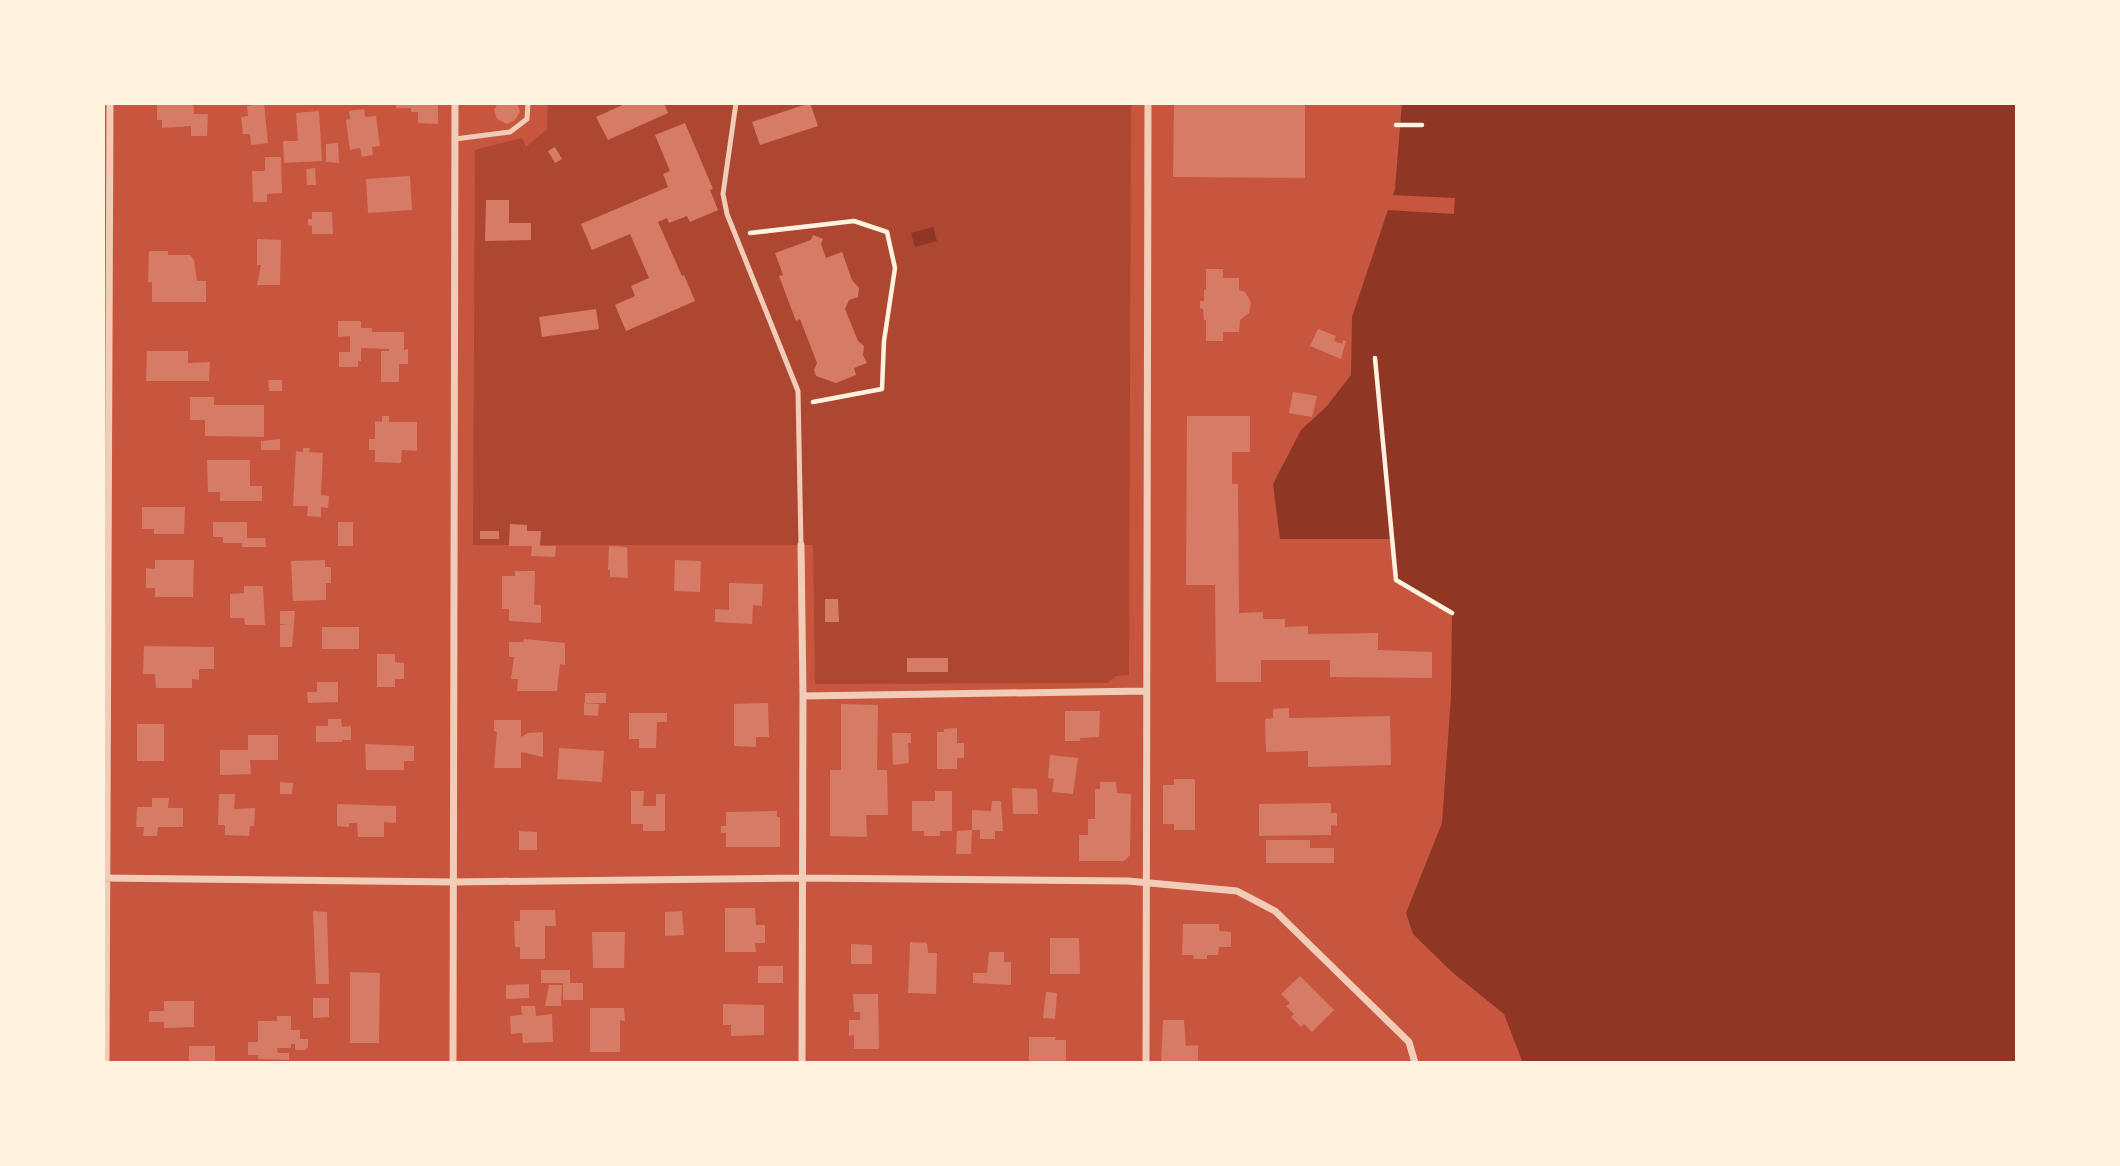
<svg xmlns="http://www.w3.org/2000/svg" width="2120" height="1166" font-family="'Roboto Serif',serif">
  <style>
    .green { fill: #ae4732 }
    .water { fill: #8f3625 }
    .pier { fill: #c8553d }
    .building { fill: #d67c66 }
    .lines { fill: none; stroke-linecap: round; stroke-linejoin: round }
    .path { stroke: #fff3e0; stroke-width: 4.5 }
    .service { stroke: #f1ccb7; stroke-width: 5 }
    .minor { stroke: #f1ccb7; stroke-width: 7 }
  </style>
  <rect width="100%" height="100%" fill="#c8553d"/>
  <!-- green -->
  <path class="green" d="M548 103H1131L1129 675 1116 676 1107 683 815 684 813 545H473L475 150 522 138 526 147 547 129Z"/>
  <!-- water -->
  <path class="water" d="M1402 103H2017V1063H1523L1504 1014 1452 972 1413 934 1406 913 1442 823 1451 697 1452 613 1396 580 1390 539H1280L1273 484 1301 430 1327 406 1351 375 1352 317 1395 189Z
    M933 227 937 241 915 247 911 233Z"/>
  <!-- pier -->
  <path class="pier" d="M1390 195 1455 198 1454 214 1386 210Z"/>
  <!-- building -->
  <path class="building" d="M157 103H193L194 114H208L207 136H191V126L162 128V120H157Z
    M264 103 268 143 251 145 250 134H243L241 117 248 116 247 106Z
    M396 103H438V124L418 123V112H411V108H396Z
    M498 103H517L520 112 515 120 507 124 497 119 494 110Z
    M627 103H664L668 113 608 140 596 117Z
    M810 103 818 126 760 145 752 122Z
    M1174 103H1305V178L1173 177Z
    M364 109 365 117 376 116 380 146 372 147 373 155 362 157 360 148 350 150 346 120 350 119 349 111Z
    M319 111 322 161 284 163 283 141H298L296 113Z
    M685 123 713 189 710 190 718 210 690 222 687 216 669 223 667 218 658 222 682 276 684 275 695 301 626 331 615 305 635 296 631 286 649 278 630 234 592 250 581 224 668 187 663 174 670 171 655 135Z
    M338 143 339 163 326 162V144Z
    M555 147 562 159 555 163 548 151Z
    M265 157H281L282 193 267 194V202H253L252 171H265Z
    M315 168 316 185H307L306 169Z
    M410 176 412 210 368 213 366 179Z
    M486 200H509V223H531V240L485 241Z
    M312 212H332L333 234H312V226L308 225V219H312Z
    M813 235 823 239 821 244 826 258 842 252 852 280 859 288 858 297 849 300 845 309 858 341 864 346 863 355 867 363 854 368 856 375 836 383 816 376 814 370 817 363 800 319 796 321 779 276 783 275 775 253 811 240Z
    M257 239 281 240 280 285H257L261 265H257Z
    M149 251H168V255H190L194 260 197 281H206V302H152V282H148Z
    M1206 269H1223V278H1239V290L1245 292 1251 302 1249 313 1240 320 1239 332H1223V341H1206V320H1204L1203 309 1200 308V301H1204V290H1206Z
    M596 309 599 329 542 337 539 317Z
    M338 321H361V328H372V332H404V350L408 349V364H399V382H381V351H389V349L361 348V361H358V367H339V352H350V336L338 337Z
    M1318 329 1336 336 1334 341 1342 344 1343 340 1346 341 1341 359 1310 346Z
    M147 351H188V363L210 362 209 381H146Z
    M268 380H282V391H269Z
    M1293 392 1317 396 1312 417 1289 413Z
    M190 397H214V405H264V437L205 436V420H190Z
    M382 416H389V422H417V451L402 450 401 463 375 462V450H369V439H375V421L382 422Z
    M1187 416H1250V452H1232V484H1238L1239 613 1263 612V619H1285V627L1308 626V634L1378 633V650L1432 652V678L1330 677V660H1261V682H1216L1215 585H1186Z
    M280 439V450H261V441Z
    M303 448H310L309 452 323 453 321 495 329 496 328 508 321 507V517L307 516 308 506H293L296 451 303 452Z
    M207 460H250V486H262V501H220V492H208Z
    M142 507H185L184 534H154V529H142Z
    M213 522H247V538H265L266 547H242V543H223V537H213Z
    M338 522H353V546H338Z
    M510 524 527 525V531H541L540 546H556L555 557 531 556 532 546H509Z
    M480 531H499V539H480Z
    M609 546 627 547 628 578 610 577V570H608Z
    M155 560H194L193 597H155V588H146V568L155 569Z
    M325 560V567H331V583H326V600L293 601 291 561Z
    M675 560 701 561 700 592 674 591Z
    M515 571H535L534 605H541V623L509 621V609H502V576H515Z
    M729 583 763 584 762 606 753 605 752 624 715 622V609L729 610Z
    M244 586H263L265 625H245L244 618H230V594L244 593Z
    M825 599H838L839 622H825Z
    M280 611H295L292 647H280V625H288L280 624Z
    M322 627H359V649H322Z
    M524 639 565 643V665L560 664 557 691H517L518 679H511L514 657H509V642H523Z
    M144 646 214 647V669H199V680L192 679V688H156L155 674H143Z
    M377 654H395V662L404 663V679H395V687H377Z
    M907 658H948V672H907Z
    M317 682H338V702L308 703 307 692H317Z
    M585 693H606V703H585Z
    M584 703 599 704 598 716 584 715Z
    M768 703 769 737H756V747L734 746V704Z
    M841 704 878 705 877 770H887L888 815H866L867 837 830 836V770H841Z
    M1289 708V718L1390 716 1391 765 1308 767V751L1266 752 1265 719 1273 718V709Z
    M1065 711H1100L1099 737 1080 738V741H1065Z
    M629 713H667V722H657L656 748H639V739H629Z
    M328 719H341L342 727 351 726V740H342V742H316V726H328Z
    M494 720H521V737L528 733 543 732V757L521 752V768H494L497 732 494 731Z
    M137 724H164V761H137Z
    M957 728V743H964V758H957V769H937V732H944V729Z
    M892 733H911V743H908L909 763 893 765Z
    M248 735H278V760H250L251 774 220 775V750H248Z
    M365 744 414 746V761H404V770H366Z
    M559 748 604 751 602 782 557 779Z
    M1050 755 1078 758 1073 794 1052 792 1054 779 1048 778Z
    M1174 779H1195V830H1174V824H1163V785H1174Z
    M280 782 293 783 292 794H280Z
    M1100 782H1116L1117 793 1131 794 1130 855 1124 861H1079V835H1088V819H1095V789H1100Z
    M1012 788 1037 789 1038 814H1013Z
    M631 791H644L643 806H656V794H665V831H643V824H631Z
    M935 791H952V831H940V836H924V831H912V801H935Z
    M219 794H235L234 809 255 808 254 826H250L249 836 225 835V825H218Z
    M152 798H169L168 808H183V827H158L157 836H143L144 827H136L137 807H152Z
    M992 801H1001L1003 831H995V839H980V830H972V810L991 811Z
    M1331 803V813H1337V826L1331 825V835L1259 836V804Z
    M337 804 396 806V823L384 822V837H358L357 823H349V827L337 826Z
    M777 811V817H780V847H726V833H721V826H726V812Z
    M972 830 971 854H956L957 831Z
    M519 831 537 832V850H519Z
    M1266 840H1310V848H1334V863H1266Z
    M725 908H755L756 925H765V943H755L756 952H725Z
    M520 910H555L556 926H545V959H520V947H515L514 921H520Z
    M313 911 327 912 329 984H316Z
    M682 911 684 935 665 936V912Z
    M1183 924H1219V931L1231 932V947H1219L1218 955H1207V959H1193L1194 955H1182Z
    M592 932H625L624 968H593Z
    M1050 938H1079L1080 974H1050Z
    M910 942 927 943 928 953H937L936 994 908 993Z
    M851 944 872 945V964H851Z
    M989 952H1004V962H1011V985L973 983V973H987Z
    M758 966H783V983H758Z
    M541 970H570V983H583V1000H563V983H541Z
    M350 972 380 973 379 1043H350Z
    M1300 976 1334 1010 1312 1032 1304 1024 1301 1027 1291 1017 1294 1014 1286 1006 1290 1003 1281 994Z
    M529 984V998L506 999V985Z
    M549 985H562L561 1006H545Z
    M1046 992 1057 993 1055 1019 1043 1018Z
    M853 994H878L879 1049H854V1035L849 1036V1020H860V1012H854Z
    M313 998H329V1017L313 1018Z
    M164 1001H194V1027L164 1028V1022H149V1011H164Z
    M723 1004 764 1005V1035L731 1036V1025H723Z
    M521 1006H535L536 1016 552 1014 553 1042 523 1043 522 1033 511 1034 510 1016 522 1015Z
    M590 1008H624L625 1021 620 1020V1052H590Z
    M277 1016H291V1030H300V1039H308V1047L305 1050H295V1044H291V1048H277L278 1053H289V1060L258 1059V1055H248V1042H258V1021H277Z
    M1163 1020H1184L1186 1046 1198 1045V1063H1161Z
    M1029 1037H1056L1055 1040H1066V1062L1029 1063Z
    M189 1046H215V1061H189Z"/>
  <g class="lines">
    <!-- path -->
    <path class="path" d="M1396 125H1422
      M750 233 854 221 887 232 895 268 884 341 882 389 813 402
      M1375 358 1396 580 1452 613"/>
    <!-- service -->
    <path class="service" d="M736 103 723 194 727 214 798 391 801 545
      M455 139 510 132 527 119 528 103"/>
    <!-- minor -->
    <path class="minor" d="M801 545 803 696 802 1063
      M803 696 1146 691
      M103 878 454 882 802 878 1128 881 1237 891 1275 911 1409 1042 1415 1063
      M106 1063 110 103
      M453 1063 455 103
      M1146 1063 1148 103"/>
  </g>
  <!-- border -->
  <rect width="2120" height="1166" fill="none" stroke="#fff3e0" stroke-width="210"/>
</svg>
